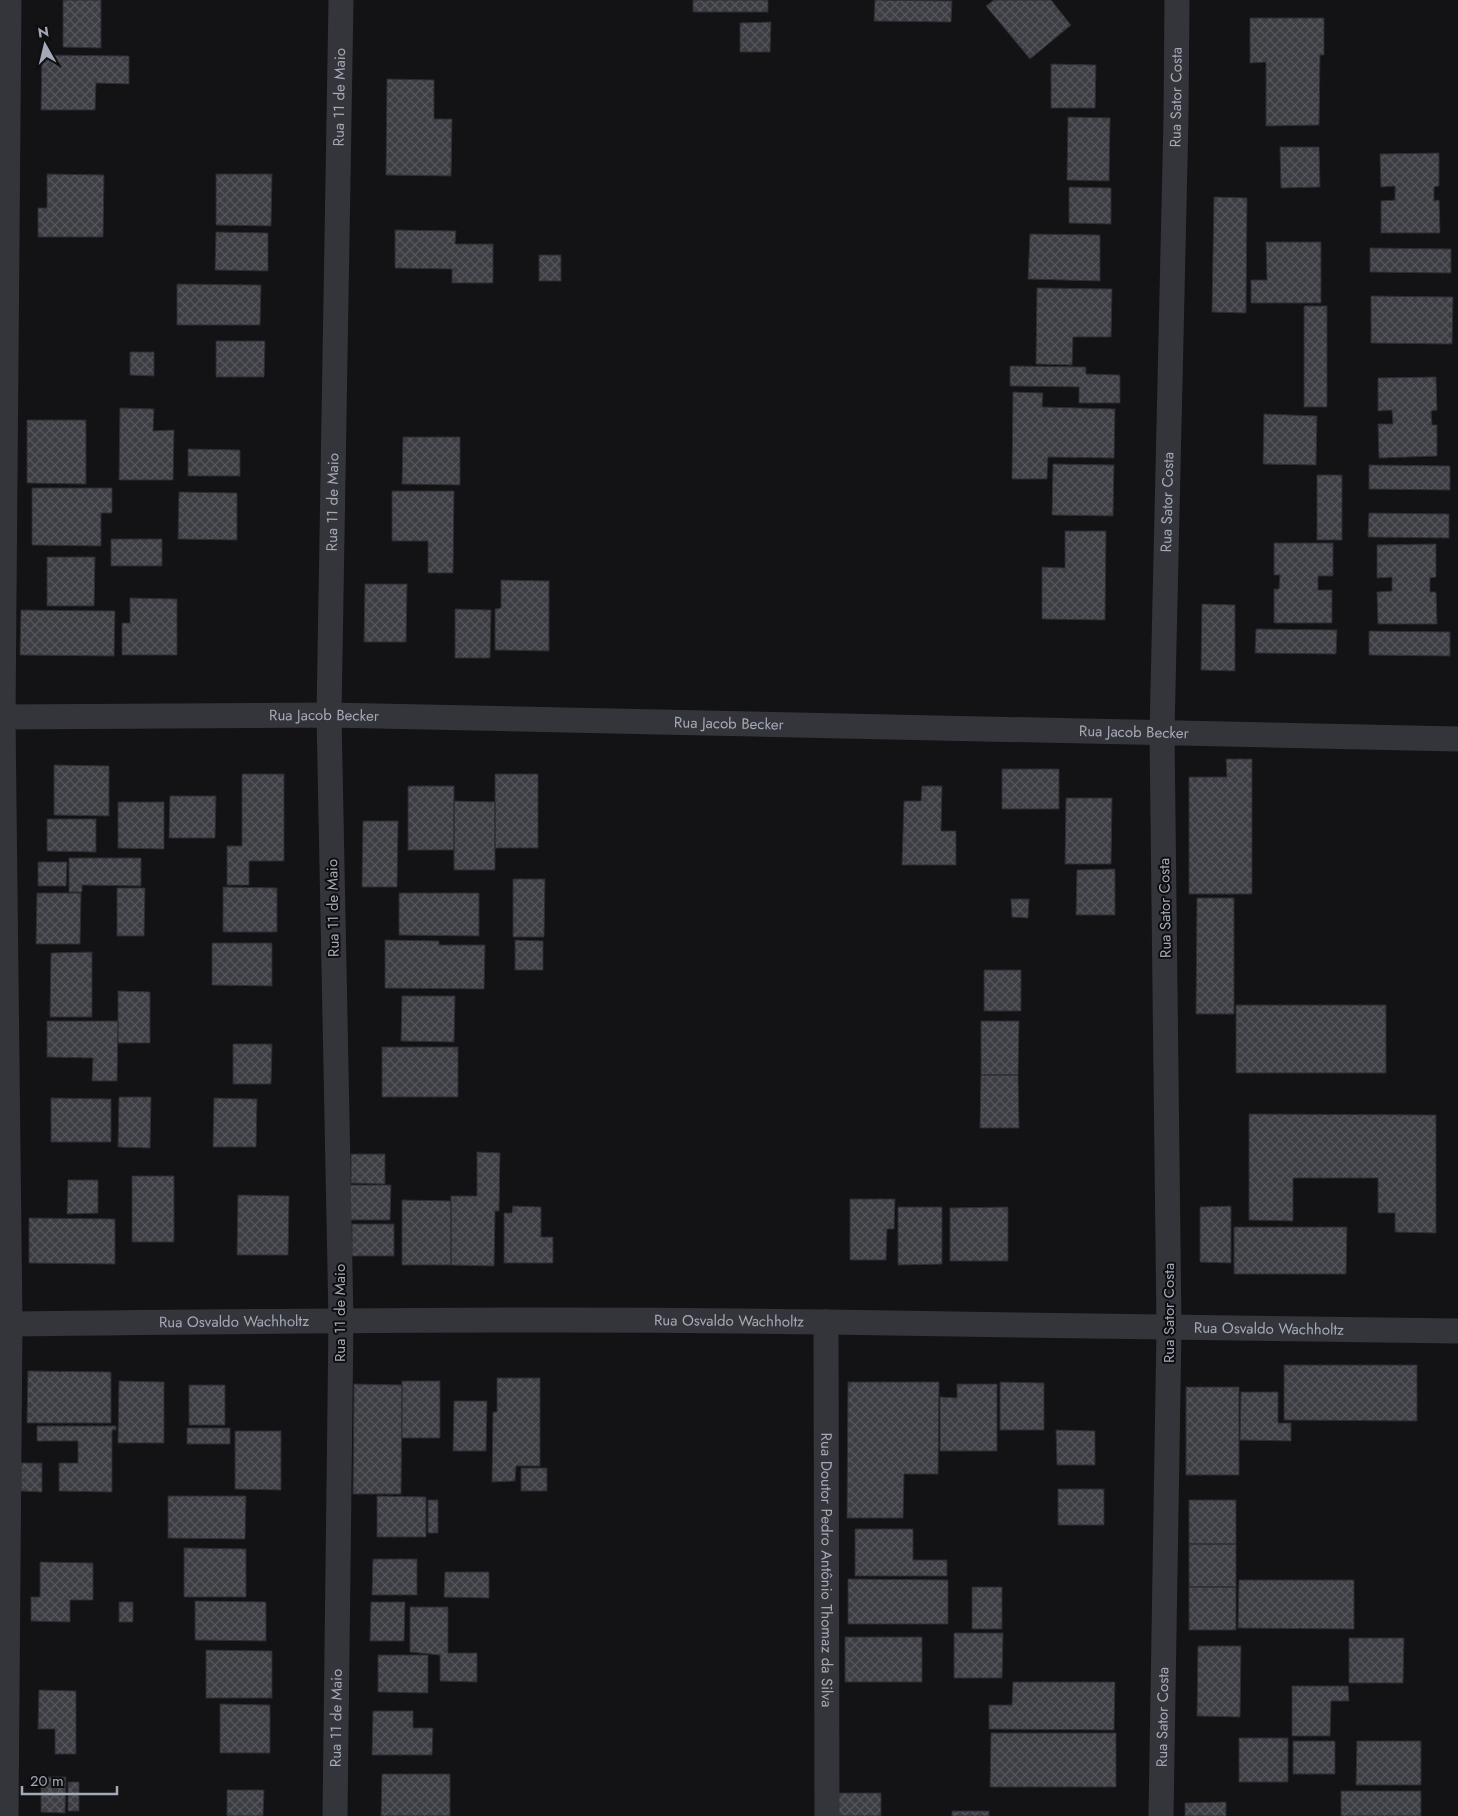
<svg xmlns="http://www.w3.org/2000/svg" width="1458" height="1816" font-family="Jost,sans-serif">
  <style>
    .building { fill: url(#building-cross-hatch); stroke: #2d2d32 }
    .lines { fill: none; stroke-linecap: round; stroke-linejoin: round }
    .street { stroke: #34353b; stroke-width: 25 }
    .labels { text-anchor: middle; stroke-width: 4; stroke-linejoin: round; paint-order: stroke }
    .street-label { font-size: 15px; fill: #a4a9b7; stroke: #0e0e10 }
  </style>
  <defs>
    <pattern id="building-cross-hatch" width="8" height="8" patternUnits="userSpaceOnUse" patternTransform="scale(1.25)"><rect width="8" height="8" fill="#3d3e43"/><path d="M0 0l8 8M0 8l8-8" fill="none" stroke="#56575c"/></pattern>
  </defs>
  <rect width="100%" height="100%" fill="#131315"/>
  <!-- building -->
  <path class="building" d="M63 0H101V48L63 47Z
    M693 0H768V12H693Z
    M875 0 952 1 951 22 874 21Z
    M994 0H1051L1071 25 1030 59 986 6Z
    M1250 18H1324V55H1320L1319 125 1266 126V62L1250 63Z
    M771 22 770 52H740V23Z
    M42 55 129 56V84L96 83 95 110H41Z
    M1051 64 1096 65 1095 108H1051Z
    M387 79 434 80V119H452L451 176 386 175Z
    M1068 117 1110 118 1109 181 1067 180Z
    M1280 147H1319L1320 187 1281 188Z
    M1439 153V186L1434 187V201L1439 200 1440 233H1381V201L1395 200V186L1381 187 1380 154Z
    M47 174 104 175 103 237H38V208H47Z
    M216 174H272L271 226 216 225Z
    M1069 187 1111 188V224L1069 223Z
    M1214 197 1247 198 1246 313 1212 312Z
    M395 230 456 231 455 244H493V283H452V269L395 268Z
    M216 232 268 233V271L215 270Z
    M1030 234 1100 235V281L1028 279Z
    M1266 242H1321V303H1251V280H1267Z
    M1370 248 1451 249V273L1370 272Z
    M539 255H561V281H539Z
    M177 284 261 285 260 325H177Z
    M1037 288 1112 289 1111 337H1073L1072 365 1036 364Z
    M1371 296 1453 297 1452 344 1371 343Z
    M1304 306H1327V407H1304Z
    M216 341H265L264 377H216Z
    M130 352H154V376L130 375Z
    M1010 366 1086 367V374L1120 375V403H1079V387L1010 386Z
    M1436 377 1437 410 1431 411 1432 425H1437V456L1379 458 1378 424H1393L1392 410 1378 411V378Z
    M1013 392 1043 393 1042 407 1115 409 1114 458 1048 457 1047 479H1012Z
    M120 408 154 409 153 431 174 430 173 480H119Z
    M1264 414 1317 416 1316 465 1263 464Z
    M27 420H86V484L27 483Z
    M403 437H460V485L402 484Z
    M188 449 240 450V476H188Z
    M1053 464 1114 465 1113 516 1052 515Z
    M1369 465 1450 466V490L1369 489Z
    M1317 475H1342V540H1317Z
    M32 488H112V513H101V546L32 545Z
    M392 491H454L453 573H428V541H392Z
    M179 492 237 493V540L178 539Z
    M1369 513 1449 514V538L1368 537Z
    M1065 531H1106L1105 620 1042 619V567L1065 568Z
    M111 539H162V566H111Z
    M1274 543H1333V576H1318V590H1332V623H1274V589H1279L1280 575H1274Z
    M1436 544V577L1430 578V592H1436L1437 624H1378L1377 592 1392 591V577L1377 578V545Z
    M47 557H95L94 606H47Z
    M501 580 549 581V651L495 650V609L501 608Z
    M365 584H407L406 642H364Z
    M130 598 177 599V655H122V623H130Z
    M1202 604 1235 605V671L1201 670Z
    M455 609 491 610 490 658H455Z
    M21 610 115 611 114 656 20 655Z
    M1256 629 1337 630 1336 654 1255 653Z
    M1369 631 1450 632V656L1369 655Z
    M1226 759H1252V894H1189V777H1227Z
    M54 765 109 766V816L54 815Z
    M1002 769H1059V809H1002Z
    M242 774H284V861H249V885H227V846H242Z
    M495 774H538V848H495Z
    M408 786H454V850H408Z
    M922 786H942L941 831H956V865H902L904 801H921Z
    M170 796H216L215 838H169Z
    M1066 798H1112L1111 864H1065Z
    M454 801 495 802V870H454Z
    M118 802H164V849L118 848Z
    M47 819H96V852L47 851Z
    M363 821H398L397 887H362Z
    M69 858H141V886L82 885V892H69Z
    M38 862H67L66 886H38Z
    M1115 869V915H1076L1077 870Z
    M513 879H545L544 937H513Z
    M223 887 277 888V932H223Z
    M117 888H145L144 936H117Z
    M37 893H81L80 944H36Z
    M399 893H479V936L399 935Z
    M1197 898H1234V1014H1196Z
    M1011 899H1029L1028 918 1012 917Z
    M385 940 439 941V945H485L484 989 385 988Z
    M515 940 543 941V970H515Z
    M212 943H272V986L212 985Z
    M92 952V1017H50L51 953Z
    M984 970H1021V1011H984Z
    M118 991 150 992V1043H118Z
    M402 996H455L454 1042 401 1041Z
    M1236 1005H1386V1073H1236Z
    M47 1021H118L117 1081H92L93 1058 47 1057Z
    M981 1021H1019L1018 1075H981Z
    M233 1044H272L271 1084H233Z
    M382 1047H458V1097H382Z
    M981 1075H1018L1019 1128H980Z
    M119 1097H151L150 1148 118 1147Z
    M51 1098 111 1099V1142H51Z
    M214 1098 257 1099 256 1147H213Z
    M1249 1114 1436 1115V1233L1395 1232V1213H1378V1178H1293V1221L1249 1220Z
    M477 1152 500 1153 499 1211H495L494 1266 451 1265V1196H477Z
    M351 1154H385V1184L351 1183Z
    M132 1176H174V1242H132Z
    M68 1180H98V1213L67 1214Z
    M342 1185H391L390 1220H342Z
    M238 1195 289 1196 288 1255H237Z
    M850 1199H895L894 1229H887L886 1260H850Z
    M402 1200 451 1201V1265H402Z
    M513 1206 541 1207V1237H553V1263H504V1213H512Z
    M1231 1206V1263L1200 1262V1207Z
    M898 1207H942V1264L898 1265Z
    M1008 1207V1261H950V1208Z
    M29 1218 115 1219V1264L29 1263Z
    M352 1224H394V1256H352Z
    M1234 1227H1347L1346 1274H1234Z
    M1284 1365H1417V1421L1284 1420Z
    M28 1371 111 1372V1423H27Z
    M497 1378H540V1466H516L515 1481 492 1482 493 1412H497Z
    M119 1381 164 1382V1443H118Z
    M402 1381H440V1438H402Z
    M848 1382H939L938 1474H904L903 1518H847Z
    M1000 1382 1044 1383V1430H1000Z
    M354 1384 402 1385 401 1494H353Z
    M957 1384H997V1451H940V1397L957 1398Z
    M189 1385H225V1425H189Z
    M1186 1387H1239V1475H1186Z
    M1241 1392H1278V1423H1291V1441L1240 1440Z
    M454 1401H487L486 1451H453Z
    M37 1426H116V1430H112V1492L59 1491V1463H78V1441H37Z
    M187 1428H230V1444H187Z
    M1056 1430 1095 1431V1465H1057Z
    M235 1431H281V1490L235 1489Z
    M21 1463H42V1492L21 1491Z
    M521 1468H547V1491H521Z
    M1058 1489H1104V1525H1058Z
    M168 1496H246L245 1539 168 1538Z
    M377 1496 426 1497V1537H377Z
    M428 1500H438V1533H428Z
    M1189 1500H1236V1544H1189Z
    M855 1529H913V1560H947V1576H855Z
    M1189 1544H1236V1587H1189Z
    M184 1548 246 1549V1597H184Z
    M373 1559H417V1595H372Z
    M40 1562 93 1563V1600H70V1622L31 1621V1597H40Z
    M445 1572H489V1598L444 1597Z
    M848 1579 948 1580V1624H848Z
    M1239 1580H1354V1629L1238 1628Z
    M972 1587H1002V1629H972Z
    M1189 1587H1236V1630H1189Z
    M195 1601 266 1602V1641L195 1640Z
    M119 1602H133V1622H119Z
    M371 1602H405L404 1641H370Z
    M410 1607H448V1653H477V1682L440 1681V1655L410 1652Z
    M954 1633H1003L1002 1678H954Z
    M845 1637H922V1682H845Z
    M1349 1638H1404L1403 1683H1349Z
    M1198 1646H1241L1240 1717 1197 1716Z
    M206 1650 272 1651V1698H206Z
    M378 1655H428V1693L378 1692Z
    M1013 1682H1115L1114 1730 989 1729V1705H1012Z
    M1292 1686H1348L1349 1701H1331L1330 1736H1292Z
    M39 1690 76 1691V1754H55V1729H38Z
    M220 1704 270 1705V1753H220Z
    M373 1711H413V1728H433L432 1755H372Z
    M991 1733H1116V1787H990Z
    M1239 1738H1288V1782H1239Z
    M1293 1741H1335V1774H1293Z
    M1357 1741H1421V1785H1356Z
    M382 1774H450V1816H381Z
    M41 1777H66L65 1813 41 1812Z
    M68 1782H79V1811H68Z
    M227 1790H264L263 1816H227Z
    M1341 1791H1421V1816H1341Z
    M837 1793H881V1816H837Z
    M1226 1802V1816H1185V1803Z
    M952 1811H989V1816H952Z"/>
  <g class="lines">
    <!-- street -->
    <g class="street">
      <path id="s1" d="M0 717 329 715 1458 739"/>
      <path id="s2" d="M826 1322 827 1816"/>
      <path id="s3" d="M0 1324C276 1321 552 1318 828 1322 1038 1325 1248 1329 1458 1331"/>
      <path d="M6 1816 10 1324 3 717 9 0"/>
      <path id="s4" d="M335 1816 341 1320 329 715 341 0"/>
      <path id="s5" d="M1161 1816 1169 1329 1162 733 1176 118 1177 0"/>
    </g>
  </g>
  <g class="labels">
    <!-- street labels -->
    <g class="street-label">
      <text dy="5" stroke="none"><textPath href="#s4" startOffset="1719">Rua 11 de Maio</textPath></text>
      <text dy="5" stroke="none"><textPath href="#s5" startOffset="1719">Rua Sator Costa</textPath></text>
      <text dy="5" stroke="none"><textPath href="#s4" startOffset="1314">Rua 11 de Maio</textPath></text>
      <text dy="5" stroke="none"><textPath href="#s5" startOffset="1314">Rua Sator Costa</textPath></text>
      <text dy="5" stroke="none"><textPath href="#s1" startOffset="324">Rua Jacob Becker</textPath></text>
      <text dy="5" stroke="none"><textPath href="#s1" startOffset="729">Rua Jacob Becker</textPath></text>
      <text dy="5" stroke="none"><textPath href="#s1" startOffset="1134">Rua Jacob Becker</textPath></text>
      <text transform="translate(333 908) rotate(-91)" y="5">Rua 11 de Maio</text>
      <text transform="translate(1165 908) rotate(-91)" y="5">Rua Sator Costa</text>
      <text transform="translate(340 1313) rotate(-90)" y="5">Rua 11 de Maio</text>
      <text transform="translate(1169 1313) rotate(-90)" y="5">Rua Sator Costa</text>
      <text dy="5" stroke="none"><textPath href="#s3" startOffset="234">Rua Osvaldo Wachholtz</textPath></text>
      <text dy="5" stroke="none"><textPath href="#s3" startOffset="729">Rua Osvaldo Wachholtz</textPath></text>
      <text dy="5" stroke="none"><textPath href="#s3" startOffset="1269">Rua Osvaldo Wachholtz</textPath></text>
      <text dy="5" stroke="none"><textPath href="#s2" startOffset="248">Rua Doutor Pedro Antônio Thomaz da Silva</textPath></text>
      <text dy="5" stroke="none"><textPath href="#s4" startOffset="98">Rua 11 de Maio</textPath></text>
      <text dy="5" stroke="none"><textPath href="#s5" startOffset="99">Rua Sator Costa</textPath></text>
    </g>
  </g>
  <!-- north arrow -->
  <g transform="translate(45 45) rotate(352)" stroke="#0e0e10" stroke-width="4" paint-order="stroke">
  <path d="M0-4L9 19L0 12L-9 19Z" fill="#a4a9b7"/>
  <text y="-8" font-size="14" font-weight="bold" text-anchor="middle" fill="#a4a9b7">N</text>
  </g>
  <!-- scale -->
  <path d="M22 1786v8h95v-8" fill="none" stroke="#a4a9b7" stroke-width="2.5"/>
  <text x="30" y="1786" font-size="15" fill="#a4a9b7" stroke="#0e0e10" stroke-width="4" paint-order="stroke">20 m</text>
</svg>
